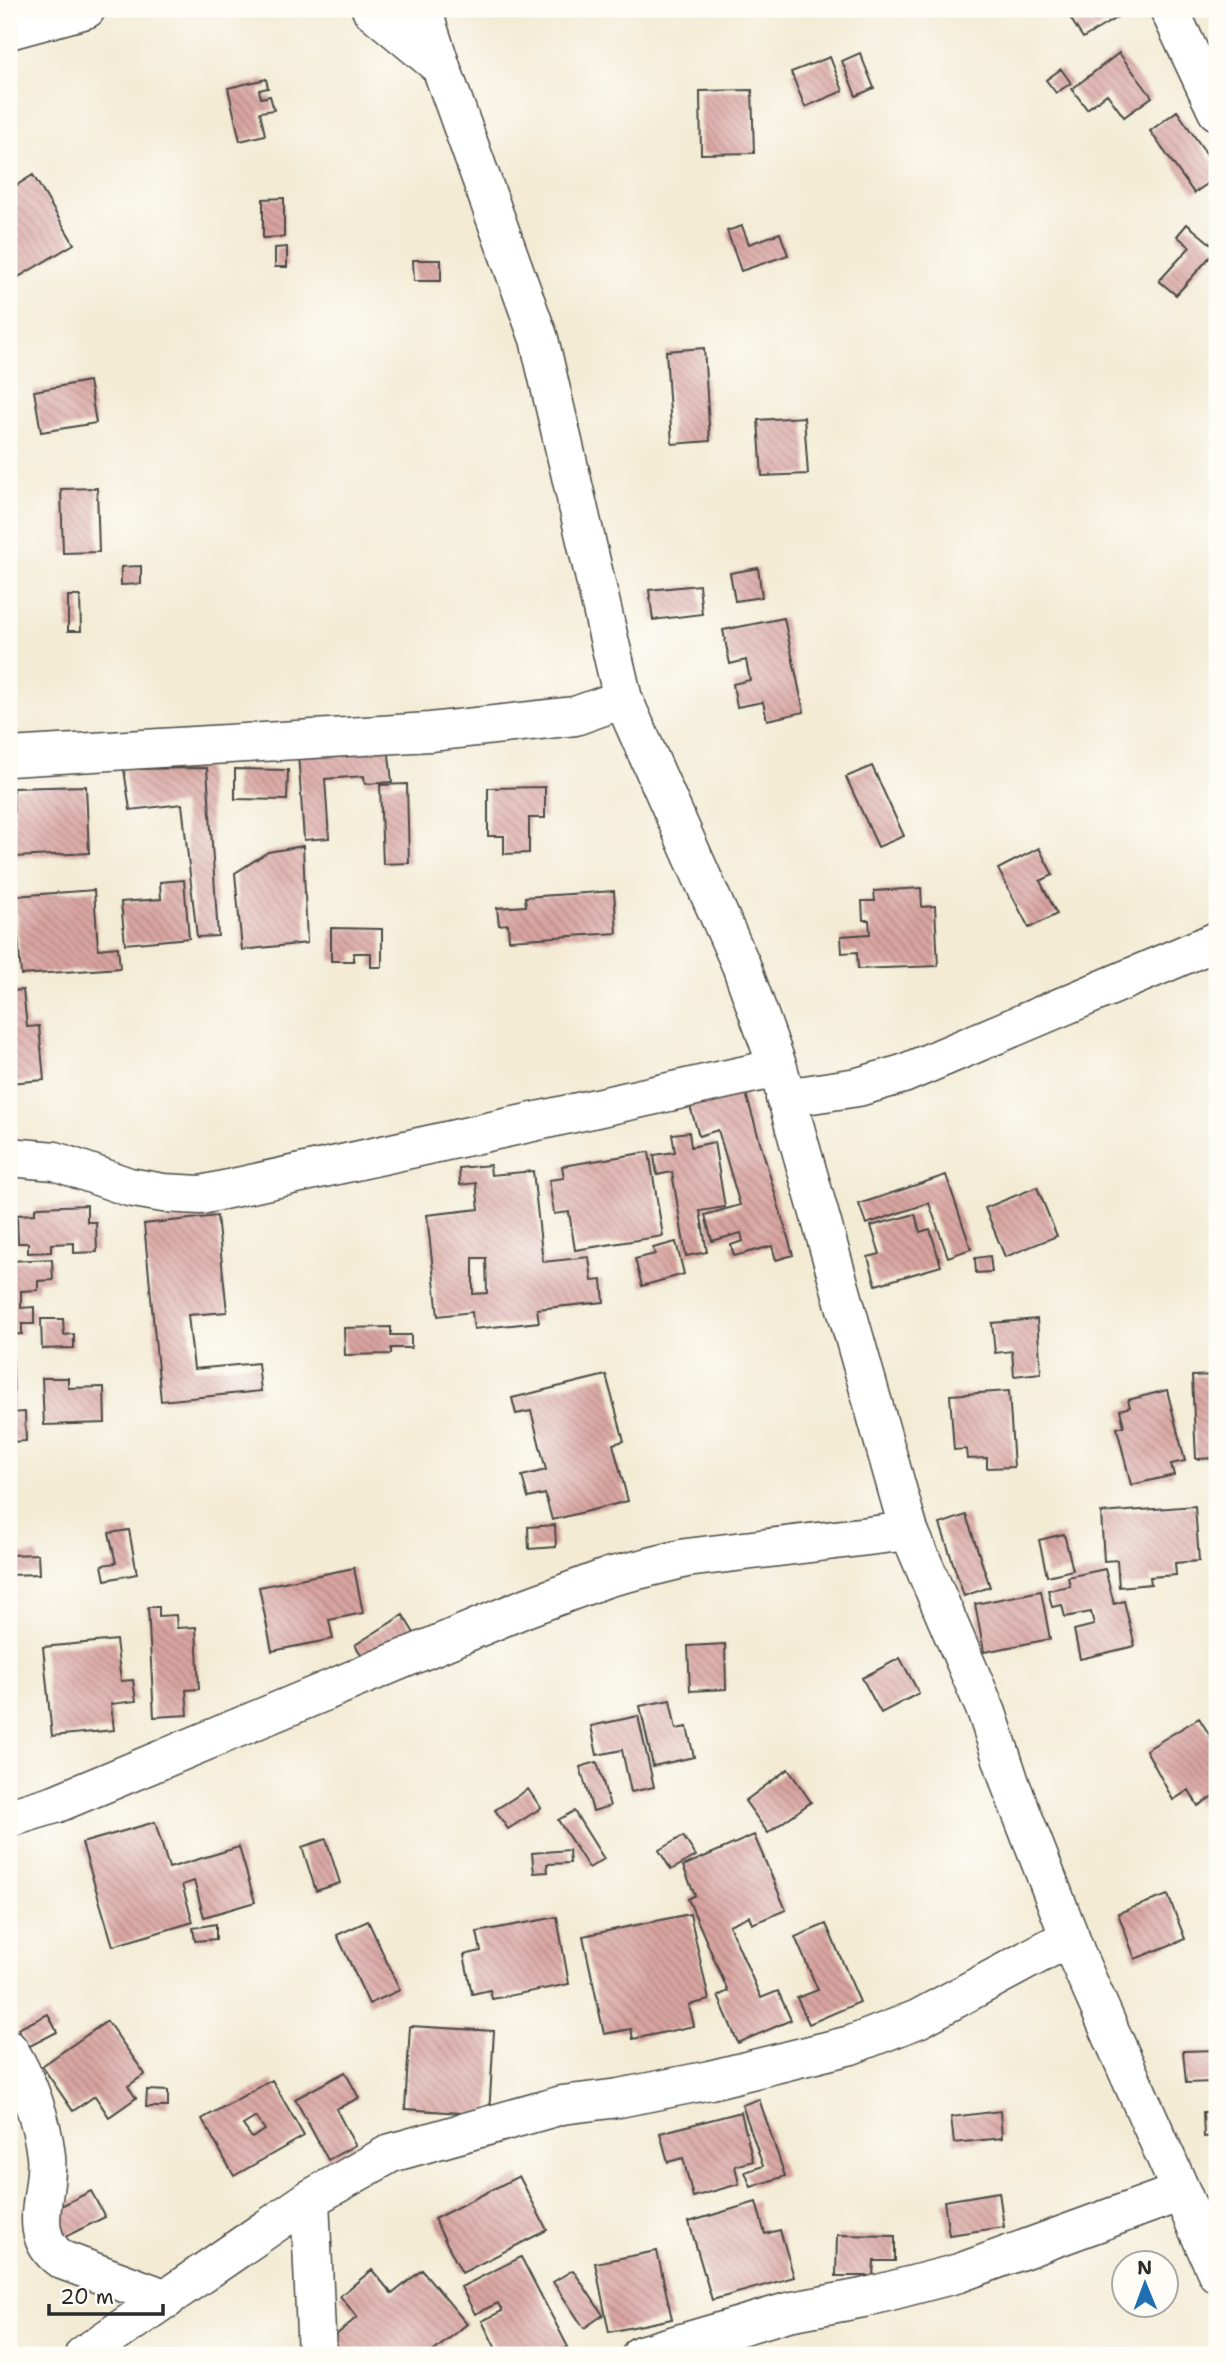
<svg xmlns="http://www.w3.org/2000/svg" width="1226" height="2364" font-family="'Shantell Sans',sans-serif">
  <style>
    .building { fill: url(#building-back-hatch); fill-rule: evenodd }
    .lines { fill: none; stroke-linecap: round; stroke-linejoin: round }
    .minor-casing { stroke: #494844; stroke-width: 41 }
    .minor { stroke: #fff; stroke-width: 38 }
  </style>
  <defs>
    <pattern id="building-back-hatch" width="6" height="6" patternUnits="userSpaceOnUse" patternTransform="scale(1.75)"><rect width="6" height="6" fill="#d9a4a0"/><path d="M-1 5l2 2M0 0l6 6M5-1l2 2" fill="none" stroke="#b08683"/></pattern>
  </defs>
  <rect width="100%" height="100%" fill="#fdfcf7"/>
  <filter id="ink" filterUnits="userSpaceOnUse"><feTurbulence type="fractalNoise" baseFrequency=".0143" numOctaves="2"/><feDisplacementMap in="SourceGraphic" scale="14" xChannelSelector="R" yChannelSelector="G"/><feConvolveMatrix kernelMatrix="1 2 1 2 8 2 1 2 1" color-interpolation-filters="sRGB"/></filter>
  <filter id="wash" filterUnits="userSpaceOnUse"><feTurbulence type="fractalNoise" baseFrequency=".00686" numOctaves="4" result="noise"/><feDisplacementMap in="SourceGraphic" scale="28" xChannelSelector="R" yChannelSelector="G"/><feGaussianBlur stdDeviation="1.57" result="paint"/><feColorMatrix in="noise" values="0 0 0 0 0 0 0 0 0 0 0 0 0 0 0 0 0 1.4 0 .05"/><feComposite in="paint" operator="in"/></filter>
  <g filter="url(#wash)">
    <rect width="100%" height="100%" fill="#f3ebd4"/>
    <g id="blocks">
      <!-- building -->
      <path class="building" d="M1080 9H1124L1126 12 1083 38 1069 16Z
        M860 53 874 88 856 96 842 61Z
        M1119 53 1152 97 1124 117 1107 94 1087 109 1072 89Z
        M830 57 843 91 805 107 791 72Z
        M1061 69 1071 83 1056 93 1046 80Z
        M266 79 268 88 259 90 261 98 270 96 274 110 260 112 265 135 240 141 228 88Z
        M752 90 754 153 701 154 700 91Z
        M1177 111 1217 169V177L1194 193 1150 131Z
        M33 175 74 244 10 282 9 190Z
        M284 198V237L263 238V199Z
        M1187 224 1217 249 1176 295 1159 281 1190 247 1177 236Z
        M742 226 749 244 780 233 788 255 741 271 727 231Z
        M287 247V267H275V248Z
        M413 260H441V281H414Z
        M704 348 710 441 672 444 666 351Z
        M89 381 96 423 41 432 34 391Z
        M804 417 808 474 762 476 758 420Z
        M97 488 99 552 63 553 61 489Z
        M141 566V584L121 585V567Z
        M758 568 762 597 735 601 730 573Z
        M699 585 702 614 653 620 649 590Z
        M68 596H80L81 631H68Z
        M784 618 804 712 767 720 763 702 737 707 733 684 750 680 746 660 730 664 723 630Z
        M388 746 392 782 365 784 364 776 325 779 329 838 304 840 298 753Z
        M872 766 904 836 878 847 846 777Z
        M207 768 218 936 197 937 182 804 130 810 124 769Z
        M235 769 288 770 287 800 235 799Z
        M407 784 409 863 383 864 380 785Z
        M86 786 89 853 15 857 13 788Z
        M545 787V818H529V853L504 854V836H488V788Z
        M303 846 307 943 242 950 235 873 268 852Z
        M1039 848 1053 875 1040 881 1057 914 1029 928 998 869Z
        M184 880 189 938 125 944 121 902 161 899 160 882Z
        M921 888 922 907 935 906 938 966 858 969 857 952 842 953 841 936 870 934 869 920H863L862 901H875L874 891Z
        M94 890 98 949 118 947 120 968 21 975 15 896Z
        M614 891 617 933 509 940 508 924 499 925 497 908 526 906 525 897Z
        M331 928 382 929V967H371V953H354V961H331Z
        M23 990 27 1027 39 1026 44 1080 9 1083V991Z
        M744 1087 793 1255 776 1260 772 1246 734 1256 731 1245 743 1241 741 1233 712 1241 705 1215 740 1205 718 1130 699 1136 689 1103Z
        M689 1132 691 1147 714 1142 725 1207 700 1211 707 1252 686 1256 672 1172 657 1175 654 1155 675 1152 672 1134Z
        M649 1152 663 1236 575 1250 569 1212 554 1214 549 1180 564 1178 562 1166Z
        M490 1165 491 1175 533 1171 543 1262 589 1257 592 1281 602 1280 604 1302 537 1309 539 1322 474 1329 472 1312 438 1316 427 1215 479 1209 476 1183 460 1185 459 1168ZM473 1258H486L487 1293 473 1294Z
        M946 1175 971 1249 948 1257 929 1203 866 1224 859 1204Z
        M1037 1187 1057 1236 1005 1257 985 1208Z
        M9 1189H12L14 1256H9Z
        M87 1205V1222H96L97 1252 74 1253V1243L51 1244V1252L28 1253V1243H18L17 1215 35 1214V1208L39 1207Z
        M915 1214 920 1232 930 1229 941 1266 876 1285 868 1257 880 1254 871 1226Z
        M217 1216 227 1312 188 1315 194 1369 258 1363 261 1391 161 1401 144 1224Z
        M676 1242 684 1274 642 1286 635 1259 655 1254 653 1248Z
        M990 1256 992 1272 976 1273 975 1258Z
        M52 1259 53 1280 38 1281V1290L21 1291V1308L34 1307V1324H22V1334L9 1335V1261Z
        M41 1319H63L64 1335 74 1334V1348L42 1349Z
        M1037 1319 1041 1373 1014 1376 1012 1351 995 1353 992 1323Z
        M391 1327V1335H411V1348H391V1354L345 1355 344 1328Z
        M9 1359H13L14 1409H9Z
        M606 1375 624 1441 613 1444 628 1501 552 1520 545 1494 528 1498 522 1476 546 1470 531 1411 516 1414 512 1398Z
        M1217 1375V1458L1196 1459 1192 1376Z
        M42 1378H68V1388L104 1387 105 1423 44 1425Z
        M1167 1390 1185 1461 1171 1464 1174 1475 1131 1485 1117 1428 1124 1426 1120 1410 1130 1407 1128 1400Z
        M1009 1391 1014 1467 987 1468V1458L967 1459 966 1449 954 1450 950 1395Z
        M25 1412 26 1441 9 1442V1413Z
        M1195 1506 1199 1561 1175 1563 1176 1575 1150 1577 1151 1584 1119 1587 1117 1560 1104 1561 1101 1513Z
        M966 1515 990 1587 964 1596 940 1524Z
        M555 1525 556 1547 529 1549 528 1527Z
        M129 1530 137 1574 105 1580 102 1565 116 1563 109 1533Z
        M1064 1534 1073 1570 1047 1576 1039 1540Z
        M38 1554 39 1574 9 1575V1555Z
        M354 1568 363 1613 329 1620 333 1639 272 1651 259 1587Z
        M1105 1569 1114 1604 1124 1601 1135 1646 1080 1659 1074 1630 1094 1625 1091 1612 1065 1617 1062 1605 1052 1607 1048 1590 1070 1586 1068 1577Z
        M1041 1591 1050 1639 984 1652 975 1604Z
        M148 1607H159V1616L176 1615 177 1628 196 1627 199 1689 186 1690 188 1715 154 1717Z
        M403 1615 415 1635 367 1664 355 1645Z
        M116 1640 121 1681 133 1680 136 1701 111 1704 114 1730 52 1736 43 1647Z
        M725 1644 726 1689 690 1691 688 1646Z
        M900 1658 919 1693 881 1713 862 1678Z
        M670 1700 676 1729 687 1727 694 1757 653 1766 640 1706Z
        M638 1716 654 1787 631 1792 622 1750 597 1755 591 1726Z
        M1199 1718 1217 1747V1793L1198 1806 1189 1790 1173 1800 1146 1750Z
        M597 1762 610 1806 593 1811 580 1767Z
        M788 1769 811 1802 768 1833 745 1801Z
        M528 1789 541 1808 508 1829 495 1810Z
        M574 1811 604 1859 589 1868 558 1820Z
        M155 1822 169 1868 239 1847 255 1902 204 1917 194 1881 182 1885 193 1922 113 1946 82 1843Z
        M754 1835 786 1910 752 1924 749 1916 729 1925 761 1998 778 1991 791 2020 738 2043 718 1996 728 1991 688 1899 695 1895 683 1866Z
        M683 1836 696 1856 671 1870 659 1850Z
        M326 1839 340 1883 316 1891 302 1847Z
        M569 1850 570 1863 547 1864 548 1872 534 1873 532 1853Z
        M1168 1895 1185 1939 1135 1959 1118 1913Z
        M690 1914 709 2000 689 2005 694 2026 633 2039 631 2029 604 2034 583 1936Z
        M557 1917 569 1984 492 1999 490 1990 472 1994 464 1955 481 1951 477 1932Z
        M368 1921 400 1990 369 2004 337 1935Z
        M216 1924V1939L195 1941 193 1928Z
        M826 1924 860 2002 809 2024 797 1998 818 1990 795 1937Z
        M48 2014 57 2032 28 2047 18 2029Z
        M107 2021 145 2074 128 2086 136 2098 109 2117 95 2096 73 2111 42 2066Z
        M410 2026 494 2031 489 2115 405 2109Z
        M1217 2050V2093L1213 2082 1186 2083 1183 2051Z
        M345 2072 359 2098 336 2109 355 2145 328 2160 295 2099Z
        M272 2080 304 2136 234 2176 202 2119ZM256 2117 265 2130 252 2138 243 2125Z
        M147 2090 168 2091V2107H146Z
        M759 2099 785 2176 751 2187 745 2172 763 2166 742 2105Z
        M1000 2111 1002 2138 954 2143 951 2117Z
        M741 2112 753 2161 735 2166 739 2184 693 2197 683 2158 668 2162 660 2133Z
        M1203 2112H1217V2136L1204 2137Z
        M519 2176 547 2230 462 2273 434 2219Z
        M91 2191 105 2217 63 2238 49 2212Z
        M999 2192 1004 2227 949 2235 944 2201Z
        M756 2202 765 2234 780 2230 794 2277 712 2300 689 2222Z
        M837 2235 895 2236V2261H874L873 2276H836Z
        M657 2251 672 2319 609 2332 595 2263Z
        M521 2257 568 2347 553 2355H499L482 2321 502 2311 498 2303 475 2314 461 2287Z
        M372 2270 392 2294 422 2270 467 2324 429 2355H329L322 2347 357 2317 340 2296Z
        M573 2270 603 2315 584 2328 553 2282Z"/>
    </g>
  </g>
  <g filter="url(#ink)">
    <use href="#blocks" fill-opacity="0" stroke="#494844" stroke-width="2"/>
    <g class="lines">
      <defs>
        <path id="minor" d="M371 9 441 67
          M422 9 441 67 539 339 623 699 741 965 778 1068 909 1531 987 1713 1011 1786 1079 1961 1217 2273
          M1169 9 1217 111
          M9 30 86 9
          M9 757 430 732 575 716 623 699
          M785 1098 858 1087 903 1074 1217 941
          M9 1157 55 1161 129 1187 163 1193 201 1195 778 1068
          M9 1818 55 1804 525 1608 609 1577 686 1558 909 1531
          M9 2050C28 2081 42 2120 46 2156 50 2193 24 2234 62 2260L167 2299
          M310 2199 317 2355
          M84 2355 310 2199 391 2153 562 2105 619 2098 710 2080 851 2045 918 2019 1070 1937
          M641 2355 788 2312 863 2298 959 2273 1181 2192"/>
      </defs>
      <!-- minor casing -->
      <use href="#minor" class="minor-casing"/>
      <!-- minor -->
      <use href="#minor" class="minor"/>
    </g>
  </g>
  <!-- margin -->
  <rect width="1226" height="2364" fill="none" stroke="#fdfcf7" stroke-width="35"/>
  <!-- north arrow -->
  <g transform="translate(1145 2284) rotate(359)"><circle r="33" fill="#fdfcf7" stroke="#a9a8a5" stroke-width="2"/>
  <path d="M0-5L12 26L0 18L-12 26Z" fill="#1f6fb2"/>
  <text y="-10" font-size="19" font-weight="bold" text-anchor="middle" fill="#2b2b2b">N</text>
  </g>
  <!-- scale -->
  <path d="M49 2304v10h114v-10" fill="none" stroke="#2b2b2b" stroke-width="3.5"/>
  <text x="60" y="2304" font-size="21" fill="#2b2b2b" stroke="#fdfcf7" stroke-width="5" paint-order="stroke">20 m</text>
</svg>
